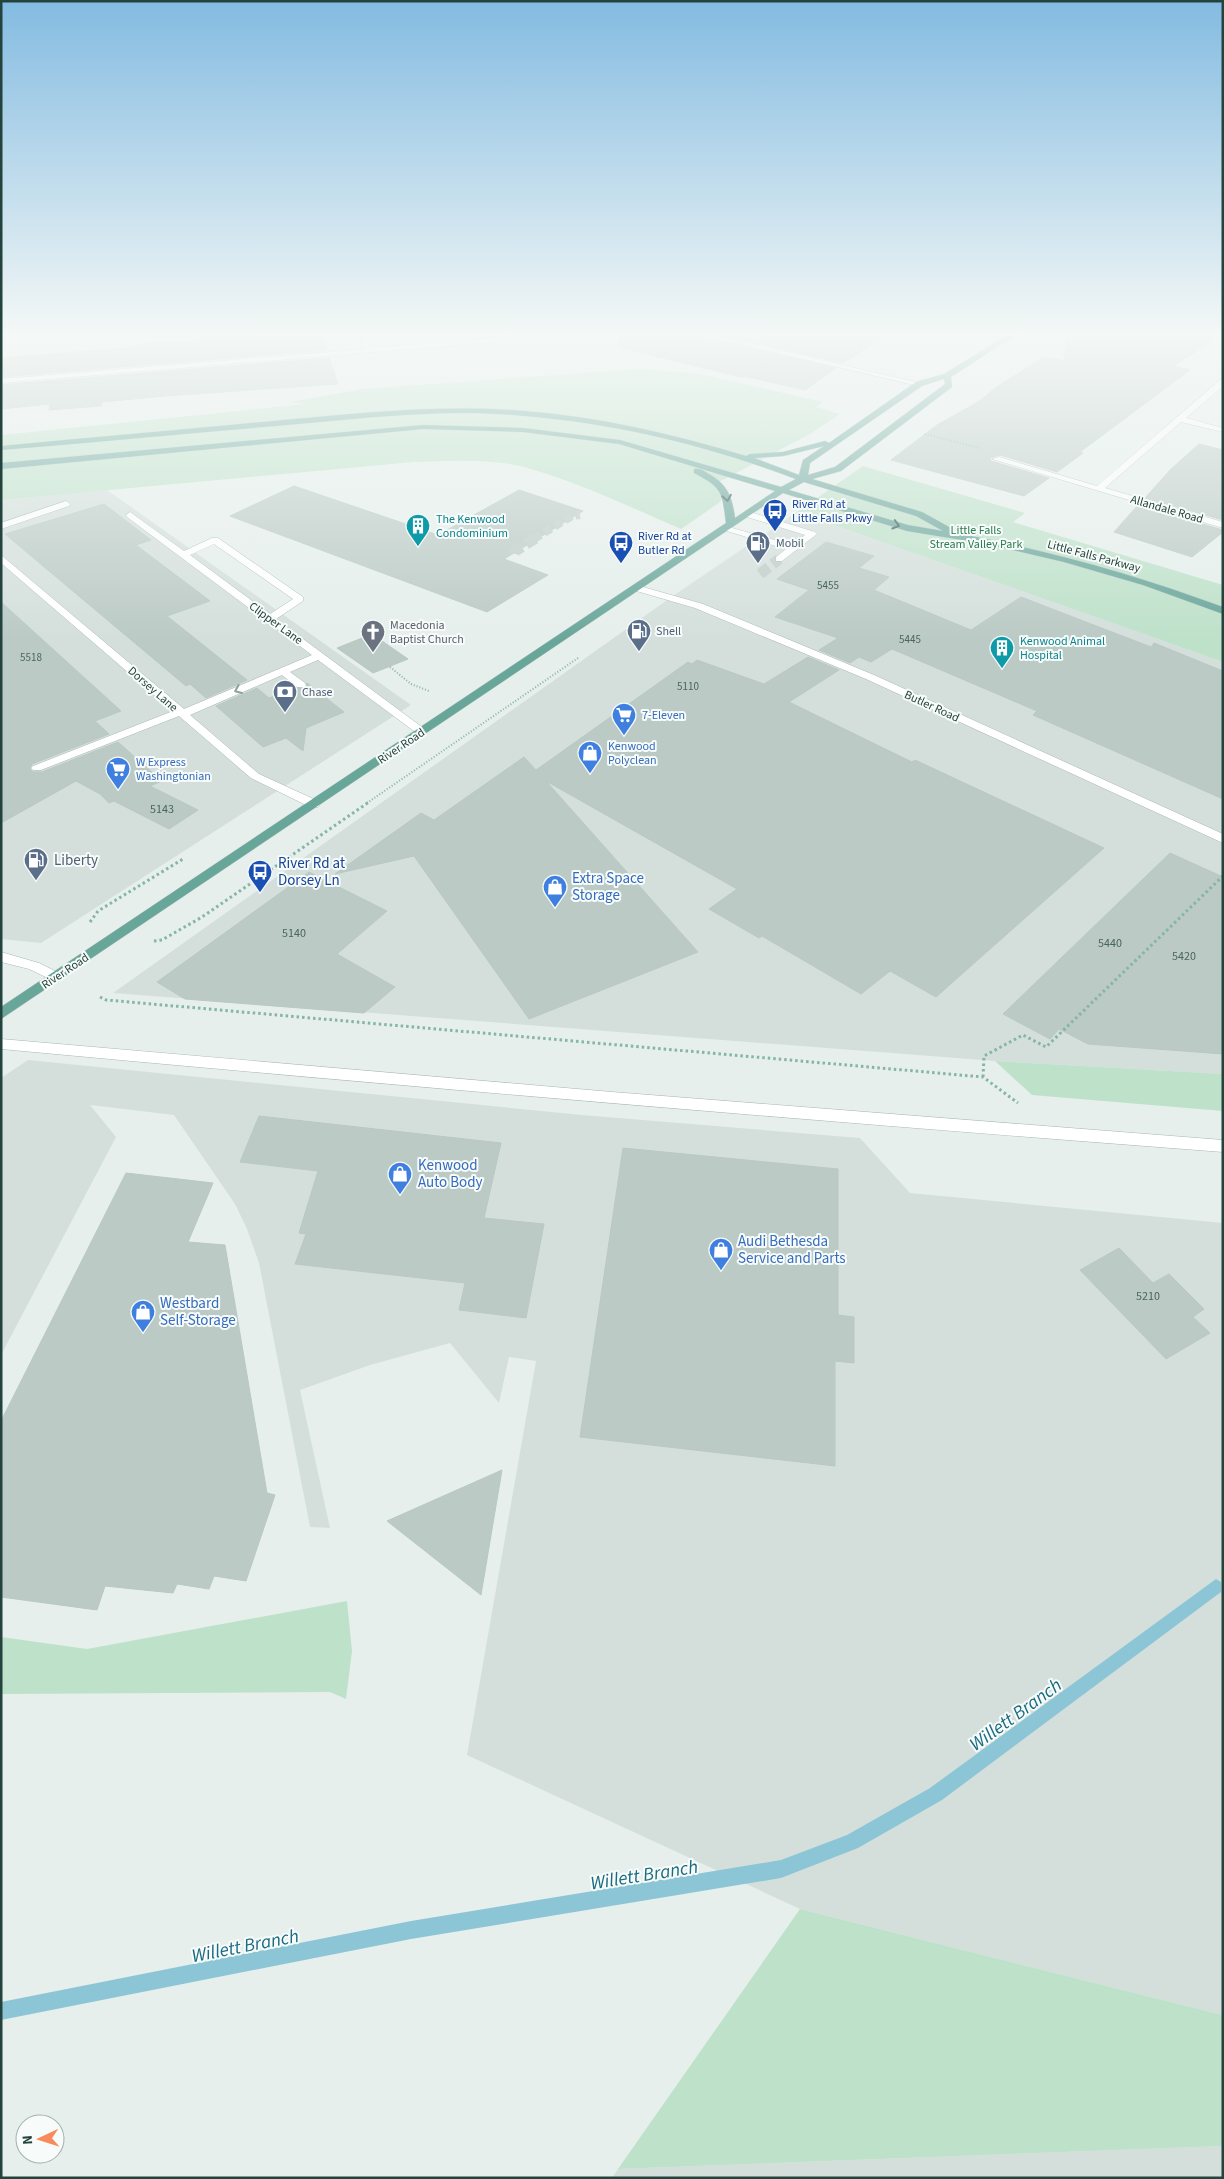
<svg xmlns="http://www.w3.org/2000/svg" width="1224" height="2179" font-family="'Source Sans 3',sans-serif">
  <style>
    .built { fill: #d4dfdb }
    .green { fill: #bee1ca }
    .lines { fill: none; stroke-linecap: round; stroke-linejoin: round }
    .stream { fill: #8cc6d6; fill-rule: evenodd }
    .building { fill: #bbcac5; stroke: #b8c9c3 }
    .minor-tunnel-far1 { stroke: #bfcdc9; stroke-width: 8; stroke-dasharray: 8 4; stroke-linecap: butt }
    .minor-tunnel { stroke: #bfcdc9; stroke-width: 11; stroke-dasharray: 11 5; stroke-linecap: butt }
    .minor-casing { stroke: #a8b8b4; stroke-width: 1 }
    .major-casing { stroke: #c1cac8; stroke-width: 1 }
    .path-far1 { stroke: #85b4a8; stroke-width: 2; stroke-dasharray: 1 2; stroke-linecap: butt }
    .path { stroke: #85b4a8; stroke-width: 3; stroke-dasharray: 2.5 3; stroke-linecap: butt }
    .minor { fill: #fff; fill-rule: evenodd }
    .major { fill: #69a69a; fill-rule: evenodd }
    .oneway { stroke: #345c54 }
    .oneway2 { stroke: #91a19e }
    .labels { text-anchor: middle; stroke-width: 4; stroke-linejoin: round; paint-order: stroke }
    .far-number-label { font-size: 11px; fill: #49655e }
    .far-transit-label { font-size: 12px; fill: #164399; stroke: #f7fbf9; text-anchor: start }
    .far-street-label { font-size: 12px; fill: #23433c; stroke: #f7fbf9 }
    .far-culture-label { font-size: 12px; fill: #0d838f; stroke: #f7fbf9; text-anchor: start }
    .far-park-label { font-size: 12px; fill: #2b7c4f; stroke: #f7fbf9 }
    .far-service-label { font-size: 12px; fill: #4e5e75; stroke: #f7fbf9; text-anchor: start }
    .far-worship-label { font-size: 12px; fill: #5b616d; stroke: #f7fbf9; text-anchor: start }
    .far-shop-label { font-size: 12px; fill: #366cbe; stroke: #f7fbf9; text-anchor: start }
    .number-label { font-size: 12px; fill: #49655e }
    .service-label { font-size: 15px; fill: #4e5e75; stroke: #f7fbf9; text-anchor: start }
    .transit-label { font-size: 15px; fill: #164399; stroke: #f7fbf9; text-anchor: start }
    .shop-label { font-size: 15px; fill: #366cbe; stroke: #f7fbf9; text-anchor: start }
    .near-water-label { font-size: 19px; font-style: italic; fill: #1a6b82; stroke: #f7fbf9 }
  </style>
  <rect width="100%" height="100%" fill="#e6efec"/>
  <!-- built -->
  <path class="built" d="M107 490 411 705 41 943 1 939V500Z
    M797 512 1223 662V1074L995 1061 113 993 670 598Z
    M28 1060 582 1115 860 1138 910 1193 1223 1223V2015L800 1909 467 1755 536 1361 509 1357 499 1403 450 1343 370 1365 300 1390 330 1528 310 1527 259 1263 247 1229 235 1204 174 1115 90 1105 116 1137 1 1355V1078Z
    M1223 2146V2178H612L618 2169Z"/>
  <!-- green -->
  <path class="green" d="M641 369 700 374 823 402 816 407 840 414 810 434 717 483 722 498 720 502 681 529C630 507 578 482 524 467 488 458 450 461 413 462L1 500V435L307 404 290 402 363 389Z
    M863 466 1025 513 1013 522 1223 585V662L797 512Z
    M995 1061 1223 1074V1111L1032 1095Z
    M347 1601 352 1651 346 1699 330 1692 1 1694V1637L87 1649Z
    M800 1909 1223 2015V2146L618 2169Z"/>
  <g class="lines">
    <!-- stream -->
    <path class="stream" d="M1216 1579 1221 1582V1592L942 1800 858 1848 781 1878 411 1939 1 2020V2002L411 1921 781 1860 847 1835 930 1788Z"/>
  </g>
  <!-- building -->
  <path class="building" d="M237 336H321L326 350 1 377V358L137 347 138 344 198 341V338Z
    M620 336H705L707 338 836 368 805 390 744 376 741 377 618 347Z
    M724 336H884L843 363Z
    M1067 336H1220L1173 366 1190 370 1080 452 1083 453 1057 472 1000 455 990 458 991 461 1049 478 1024 496 891 460 937 425 978 402 995 388 1044 357 1064 361Z
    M329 358 338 384 166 396 102 402 101 406 49 410 50 404 1 409V385Z
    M1199 444 1223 450V520L1145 498 1171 469Z
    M294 486 438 535 519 490 583 511 504 559 548 575 487 612 230 516Z
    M104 504 151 540 136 545 210 601 167 616 247 680 206 698 190 684 186 686 5 534Z
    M1138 505 1223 530V532L1192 557 1114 532Z
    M826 542 874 556 859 568 889 577 874 590 971 630 1021 597 1151 647 1154 643 1223 671V799L1033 715 1037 711 892 649 871 662 859 657 850 663 819 650 838 638 775 617 809 590 777 579Z
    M1 602 121 711 95 721 109 734 32 764 30 769 33 772H42L118 742 162 781 150 786 198 810 169 829 114 801 109 803 100 794 76 781 1 823Z
    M372 634 408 659 373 673 337 648Z
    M808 657 839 670 789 702 912 762 915 760 1104 848 936 997 890 971 861 994 762 936 759 938 709 909 737 889 546 781 698 952 529 1019 414 856 335 874 421 813 434 820 524 757 536 770 688 662 692 664 697 660 764 684Z
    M307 683 344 712 306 728 303 751 286 738 263 747 216 706 257 688 269 698 295 688 305 689Z
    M1170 853 1223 877V1054L1088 1044 1059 1029 1050 1039 1003 1014Z
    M309 872 387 911 337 954 395 987 364 1013 185 999 157 982Z
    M259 1116 501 1143 484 1218 544 1224 526 1318 459 1310 465 1283 295 1264 306 1234 299 1233 318 1171 240 1162Z
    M623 1148 838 1169V1315L854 1317V1363L835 1361V1466L580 1437Z
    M126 1173 213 1183 188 1242 225 1245 267 1493 275 1495 246 1581 214 1576 209 1589 177 1584 173 1593 105 1586 97 1610 1 1597V1421Z
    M1119 1248 1153 1283 1169 1274 1204 1309 1193 1317 1210 1333 1166 1359 1080 1270Z
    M502 1470 481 1595 387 1521Z"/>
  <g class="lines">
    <!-- minor-tunnel-far1 -->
    <path class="minor-tunnel-far1" d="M534 539 572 516 580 515"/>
    <!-- minor-tunnel -->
    <path class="minor-tunnel" d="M515 554V551L536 538
      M760 574 779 559"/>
    <defs>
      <path id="minor" d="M361 336H367L372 348 523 336H547L543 338 1 383V379L365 349Z
        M707 336H718L923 384 919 386Z
        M1220 380H1223V386L1186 418 1223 428V432L1181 422 1105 488 1223 522V528L992 459 999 457 1097 486Z
        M66 501 70 504 69 506 1 529V523Z
        M747 511 815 532 817 534 782 561H776V557L786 549 720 529 725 526 792 545 805 535 744 516 743 514Z
        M130 512 184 551 212 538H218L303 597V601L276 619 426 730 428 732 426 734H418L318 660 290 672 305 683 306 685 305 687H297L282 675 190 715 259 774 318 801 320 804 318 807H310L251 778 179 716 41 770H33L31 768 33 766 173 711 1 563V555L184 709 312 655 127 517 126 515ZM214 544 293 599 270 614 190 555Z
        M636 585 703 604 874 675 1223 834V843L866 679 695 608 633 590 631 588Z
        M1 952 39 963 61 974 63 977 61 980 56 982 29 969 1 962Z
        M1 1039 612 1092 1223 1140V1152C815 1121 408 1087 1 1049Z"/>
      <path id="major" d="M1006 336H1014L951 377 952 387 841 471 812 479 922 512 951 528 953 530 950 532C1044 549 1134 574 1223 607V614L1143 585 1064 562 987 544 907 531 783 493 1 1019V1007L726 523C722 492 723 488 694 473V469C700 468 704 471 709 474 728 485 732 497 735 518L775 491 619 444 523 432 423 429 1 469V463L423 425 523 428 620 440 781 487 796 479C709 446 619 424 525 416 446 408 366 418 287 425 192 433 97 442 1 450V446C95 437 189 429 283 420 363 413 444 404 525 411 600 417 673 434 746 456L750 454 783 452 825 441 829 443 916 382 944 374ZM944 379 945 384 835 467 808 475 810 463 922 386ZM824 446 803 460 799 475 754 458 783 456ZM804 482 916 516 943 531 908 525 789 490Z"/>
    </defs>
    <!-- minor casing -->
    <use href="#minor" class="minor-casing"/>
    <!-- major casing -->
    <use href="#major" class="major-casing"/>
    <!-- path-far1 -->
    <path class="path-far1" d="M925 434 979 448
      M390 667 411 684 429 691
      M367 803 578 658"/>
    <!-- path -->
    <path class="path" d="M90 922 98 911 183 859
      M154 941 162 940 202 917 369 802
      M100 997 106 1000 983 1077 1018 1103
      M983 1077 984 1056 1023 1035 1046 1047 1223 876"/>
    <!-- minor -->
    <use href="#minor" class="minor"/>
    <!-- major -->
    <use href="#major" class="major"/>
  </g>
  <!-- one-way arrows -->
  <defs><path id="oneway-chevron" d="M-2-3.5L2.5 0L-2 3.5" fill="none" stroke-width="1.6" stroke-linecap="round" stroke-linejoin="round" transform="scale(1.25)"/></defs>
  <g class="oneway">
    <use href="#oneway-chevron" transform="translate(727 498) rotate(80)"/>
    <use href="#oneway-chevron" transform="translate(896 525) rotate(16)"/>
  </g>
  <use class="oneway2" href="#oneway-chevron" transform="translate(238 690) rotate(157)"/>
  <!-- sky -->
  <linearGradient id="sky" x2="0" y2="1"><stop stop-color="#83bbe1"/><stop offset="0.52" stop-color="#f4f8f6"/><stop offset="1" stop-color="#f4f8f6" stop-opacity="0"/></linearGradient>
  <rect width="1224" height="641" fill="url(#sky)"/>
  <!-- icons -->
  <defs>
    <symbol id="bus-pin" viewBox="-11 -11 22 30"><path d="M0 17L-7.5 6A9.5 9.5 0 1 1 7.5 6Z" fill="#1a4fb4" stroke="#f7fbf9"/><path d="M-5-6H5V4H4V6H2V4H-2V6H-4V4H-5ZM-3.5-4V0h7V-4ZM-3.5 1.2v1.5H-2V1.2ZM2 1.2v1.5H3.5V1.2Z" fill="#fff"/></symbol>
    <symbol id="building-pin" viewBox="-11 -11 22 30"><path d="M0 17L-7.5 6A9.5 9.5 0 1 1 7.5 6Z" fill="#0f9aa8" stroke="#f7fbf9"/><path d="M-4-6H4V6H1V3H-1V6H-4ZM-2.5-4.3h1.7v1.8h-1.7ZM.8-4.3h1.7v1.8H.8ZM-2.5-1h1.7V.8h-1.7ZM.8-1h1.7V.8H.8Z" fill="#fff"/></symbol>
    <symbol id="fuel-pin" viewBox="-11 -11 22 30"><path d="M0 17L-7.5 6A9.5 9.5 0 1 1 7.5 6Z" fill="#5c6f8a" stroke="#f7fbf9"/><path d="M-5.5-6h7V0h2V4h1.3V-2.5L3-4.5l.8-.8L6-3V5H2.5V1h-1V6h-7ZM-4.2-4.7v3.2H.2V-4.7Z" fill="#fff"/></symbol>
    <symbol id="church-pin" viewBox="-11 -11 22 30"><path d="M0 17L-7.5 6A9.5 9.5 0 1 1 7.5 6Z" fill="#6b7280" stroke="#f7fbf9"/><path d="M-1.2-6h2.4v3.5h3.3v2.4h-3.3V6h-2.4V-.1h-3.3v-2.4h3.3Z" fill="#fff"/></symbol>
    <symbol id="bank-pin" viewBox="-11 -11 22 30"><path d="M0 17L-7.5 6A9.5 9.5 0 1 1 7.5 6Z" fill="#5c6f8a" stroke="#f7fbf9"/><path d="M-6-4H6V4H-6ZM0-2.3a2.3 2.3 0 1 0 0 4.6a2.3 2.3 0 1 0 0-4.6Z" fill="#fff"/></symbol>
    <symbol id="supermarket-pin" viewBox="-11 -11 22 30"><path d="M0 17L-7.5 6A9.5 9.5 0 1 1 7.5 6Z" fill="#3f7fe0" stroke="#f7fbf9"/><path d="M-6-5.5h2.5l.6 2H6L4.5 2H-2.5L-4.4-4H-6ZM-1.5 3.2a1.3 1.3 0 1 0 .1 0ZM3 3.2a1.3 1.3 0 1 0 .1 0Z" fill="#fff"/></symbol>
    <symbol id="shop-pin" viewBox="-11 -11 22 30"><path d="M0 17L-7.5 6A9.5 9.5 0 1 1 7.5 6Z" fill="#3f7fe0" stroke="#f7fbf9"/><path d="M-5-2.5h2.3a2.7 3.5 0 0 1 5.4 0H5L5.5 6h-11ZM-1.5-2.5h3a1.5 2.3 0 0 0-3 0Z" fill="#fff"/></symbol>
  </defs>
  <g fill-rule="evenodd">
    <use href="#bus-pin" x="761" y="497" width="28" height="38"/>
    <use href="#building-pin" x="404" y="512" width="28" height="38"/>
    <use href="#bus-pin" x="607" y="529" width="28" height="38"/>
    <use href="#fuel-pin" x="744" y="529" width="28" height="38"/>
    <use href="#fuel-pin" x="625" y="617" width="28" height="38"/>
    <use href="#church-pin" x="359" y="618" width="28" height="38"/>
    <use href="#building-pin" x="988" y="634" width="28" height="38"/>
    <use href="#bank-pin" x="271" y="678" width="28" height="38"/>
    <use href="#supermarket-pin" x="610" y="701" width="28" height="38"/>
    <use href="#shop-pin" x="576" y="739" width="28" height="38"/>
    <use href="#supermarket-pin" x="104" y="755" width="28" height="38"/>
    <use href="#fuel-pin" x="22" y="846" width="28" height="38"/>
    <use href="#bus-pin" x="246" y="858" width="28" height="38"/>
    <use href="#shop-pin" x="541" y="873" width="28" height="38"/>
    <use href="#shop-pin" x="386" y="1160" width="28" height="38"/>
    <use href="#shop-pin" x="707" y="1236" width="28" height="38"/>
    <use href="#shop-pin" x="129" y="1298" width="28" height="38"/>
  </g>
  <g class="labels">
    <!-- far-number labels -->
    <g class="far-number-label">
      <text x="828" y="589">5455</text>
      <text x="910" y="643">5445</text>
      <text x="31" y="661">5518</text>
      <text x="688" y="690">5110</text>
    </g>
    <!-- far-transit labels -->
    <g class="far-transit-label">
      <text x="792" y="508">River Rd at<tspan x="792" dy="14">Little Falls Pkwy</tspan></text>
      <text x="638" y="540">River Rd at<tspan x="638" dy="14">Butler Rd</tspan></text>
    </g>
    <!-- far-street labels -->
    <g class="far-street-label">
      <text transform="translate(1167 509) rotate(16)" y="4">Allandale Road</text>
      <text transform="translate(1094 556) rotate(15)" y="4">Little Falls Parkway</text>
      <text transform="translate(276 623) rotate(36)" y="4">Clipper Lane</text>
      <text transform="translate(153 689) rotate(41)" y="4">Dorsey Lane</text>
      <text transform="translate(932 706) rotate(25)" y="4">Butler Road</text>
      <text transform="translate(401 746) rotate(-34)" y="4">River Road</text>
      <text transform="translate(65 971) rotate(-34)" y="4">River Road</text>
    </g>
    <!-- far-culture labels -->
    <g class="far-culture-label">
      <text x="436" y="523">The Kenwood<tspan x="436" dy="14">Condominium</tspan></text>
      <text x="1020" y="645">Kenwood Animal<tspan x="1020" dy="14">Hospital</tspan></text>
    </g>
    <!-- far-park labels -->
    <g class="far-park-label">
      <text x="976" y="534">Little Falls<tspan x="976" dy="14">Stream Valley Park</tspan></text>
    </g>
    <!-- far-service labels -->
    <g class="far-service-label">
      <text x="776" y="547">Mobil</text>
      <text x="656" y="635">Shell</text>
      <text x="302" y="696">Chase</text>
    </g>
    <!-- far-worship labels -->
    <g class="far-worship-label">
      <text x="390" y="629">Macedonia<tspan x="390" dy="14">Baptist Church</tspan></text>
    </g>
    <!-- far-shop labels -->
    <g class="far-shop-label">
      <text x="642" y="719">7-Eleven</text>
      <text x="608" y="750">Kenwood<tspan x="608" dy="14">Polyclean</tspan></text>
      <text x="136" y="766">W Express<tspan x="136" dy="14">Washingtonian</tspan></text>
    </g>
    <!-- number labels -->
    <g class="number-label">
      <text x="162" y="813">5143</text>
      <text x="294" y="937">5140</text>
      <text x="1110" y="947">5440</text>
      <text x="1184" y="960">5420</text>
      <text x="1148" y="1300">5210</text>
    </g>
    <!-- service labels -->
    <g class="service-label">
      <text x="54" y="865">Liberty</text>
    </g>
    <!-- transit labels -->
    <g class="transit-label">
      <text x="278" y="868">River Rd at<tspan x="278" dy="17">Dorsey Ln</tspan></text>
    </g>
    <!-- shop labels -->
    <g class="shop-label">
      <text x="572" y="883">Extra Space<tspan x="572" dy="17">Storage</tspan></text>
      <text x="418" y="1170">Kenwood<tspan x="418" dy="17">Auto Body</tspan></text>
      <text x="738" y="1246">Audi Bethesda<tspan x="738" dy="17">Service and Parts</tspan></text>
      <text x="160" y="1308">Westbard<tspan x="160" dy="17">Self-Storage</tspan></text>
    </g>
    <!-- near-water labels -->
    <g class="near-water-label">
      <text transform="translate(1015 1714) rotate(-36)" y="7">Willett Branch</text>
      <text transform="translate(644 1874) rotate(-9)" y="7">Willett Branch</text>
      <text transform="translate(245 1945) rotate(-11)" y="7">Willett Branch</text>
    </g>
  </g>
  <!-- border -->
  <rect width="1224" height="2179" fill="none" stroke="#23433c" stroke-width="5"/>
  <!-- north arrow -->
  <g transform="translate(40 2139) rotate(266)"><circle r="24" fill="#f7fbf9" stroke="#a2b1ad"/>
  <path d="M0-4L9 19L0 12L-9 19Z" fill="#f88b5b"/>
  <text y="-8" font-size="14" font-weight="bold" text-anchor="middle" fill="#23433c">N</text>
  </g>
</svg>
